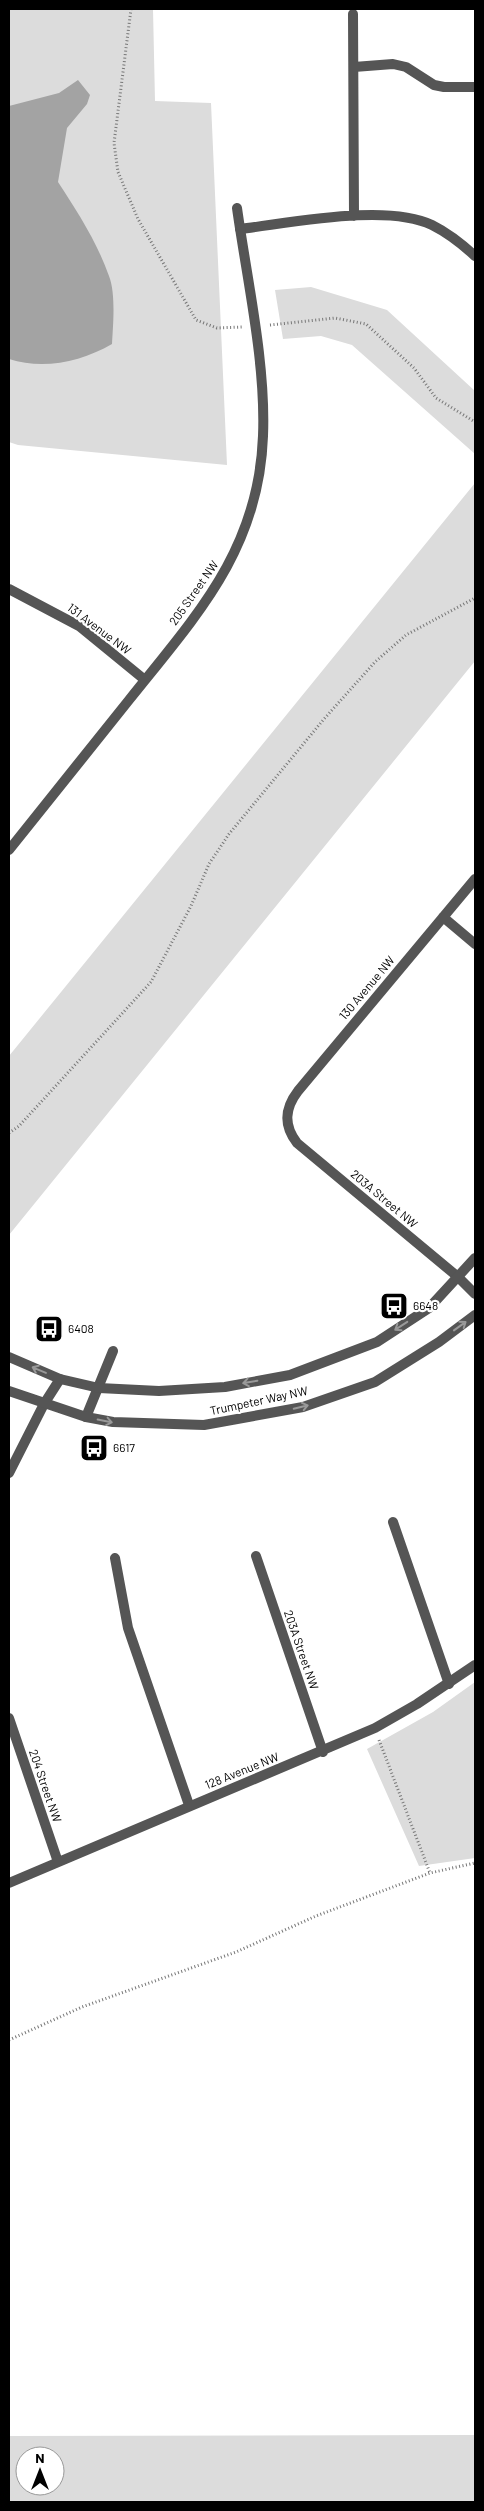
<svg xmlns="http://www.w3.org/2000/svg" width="484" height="2511" font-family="Barlow,sans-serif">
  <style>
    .green { fill: #dcdcdc; fill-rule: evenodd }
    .water { fill: #a3a3a3 }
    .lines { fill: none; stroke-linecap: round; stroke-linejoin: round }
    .path { stroke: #777; stroke-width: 3; stroke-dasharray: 1 2.5; stroke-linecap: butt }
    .service { stroke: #555; stroke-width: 10 }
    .minor { stroke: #555; stroke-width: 10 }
    .tertiary { stroke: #555; stroke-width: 10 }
    .oneway { stroke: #999 }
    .labels { text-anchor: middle; stroke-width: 4.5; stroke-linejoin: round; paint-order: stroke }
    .street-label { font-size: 12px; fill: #000; stroke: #fff }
    .poi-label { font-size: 12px; fill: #000; stroke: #fff; text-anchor: start }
  </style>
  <rect width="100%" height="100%" fill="#fff"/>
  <!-- green -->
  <path class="green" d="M9 9H153L155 101 211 103 227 465 18 445 9 442Z
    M311 287 387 310 475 391V454L352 345 321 336 283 339 275 290Z
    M475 483V661L9 1235V1056Z
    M475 1682V1858L419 1866 367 1749 433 1712Z
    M475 2435V2502H9V2436ZM25 2456H55V2486H25Z"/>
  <!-- water -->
  <path class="water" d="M78 80 90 95 87 104 67 128 58 182C77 211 97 242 109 276 116 294 113 325 112 344 81 362 43 370 9 359V106L59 93Z"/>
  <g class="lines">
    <!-- path -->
    <path class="path" d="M131 9 114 143 118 172 138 219 196 320 217 328 242 327
      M270 325 335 318 366 324 414 368 436 398 475 422
      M9 1133 19 1126 151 982 191 906 209 864 229 834 324 719 375 662 406 635 475 598
      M379 1740 430 1873
      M9 2040 82 2007 236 1952 316 1916 430 1873 475 1863"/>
    <!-- service -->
    <path class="service" d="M353 14 354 216
      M354 67 393 64 406 67 434 85 444 87H475
      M240 229C291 223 387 203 432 225 448 233 462 244 475 256
      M393 1522 449 1684
      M115 1558 128 1628 189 1805"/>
    <!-- minor -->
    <path class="minor" d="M9 589 79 626 145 680
      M9 850C49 800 89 750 129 700 196 616 259 550 263 436 266 363 247 280 237 208
      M475 879 298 1091C285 1108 283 1125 297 1143L458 1277 475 1294
      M443 917 475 944
      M86 1417 113 1351
      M9 1473 44 1404 60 1379
      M256 1556 323 1752
      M9 1718 58 1862
      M9 1883 375 1728 417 1704 475 1665"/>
    <!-- tertiary -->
    <path class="tertiary" d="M9 1357 60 1379 99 1388 159 1391 225 1387 290 1375 377 1342 429 1308 475 1258
      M9 1391 86 1417 113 1422 204 1425 303 1407 375 1382 439 1342 475 1315"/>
  </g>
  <!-- one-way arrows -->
  <defs><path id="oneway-shaft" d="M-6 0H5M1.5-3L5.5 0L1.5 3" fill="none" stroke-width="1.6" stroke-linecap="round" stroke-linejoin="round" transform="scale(1.25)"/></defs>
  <g class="oneway">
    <use href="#oneway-shaft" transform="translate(401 1326) rotate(147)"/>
    <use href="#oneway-shaft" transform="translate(460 1326) rotate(-36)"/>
    <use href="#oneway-shaft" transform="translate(39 1370) rotate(-157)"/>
    <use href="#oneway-shaft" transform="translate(250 1382) rotate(170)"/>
    <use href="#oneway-shaft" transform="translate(301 1407) rotate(-14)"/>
    <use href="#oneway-shaft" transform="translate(105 1421) rotate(11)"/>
  </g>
  <!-- icons -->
  <defs>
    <symbol id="bus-square" viewBox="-11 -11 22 22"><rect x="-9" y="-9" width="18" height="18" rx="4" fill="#000" stroke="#fff"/><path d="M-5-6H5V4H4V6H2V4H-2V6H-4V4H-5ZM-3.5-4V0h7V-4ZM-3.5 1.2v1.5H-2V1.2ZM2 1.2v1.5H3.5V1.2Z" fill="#fff"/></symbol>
  </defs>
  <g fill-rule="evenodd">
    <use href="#bus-square" x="378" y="1290" width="32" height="32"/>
    <use href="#bus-square" x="33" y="1313" width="32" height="32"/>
    <use href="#bus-square" x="78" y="1432" width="32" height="32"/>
  </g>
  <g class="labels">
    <!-- street labels -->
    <g class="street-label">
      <text transform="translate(194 593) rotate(-55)" y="4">205 Street NW</text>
      <text transform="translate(99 629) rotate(37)" y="4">131 Avenue NW</text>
      <text transform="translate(367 988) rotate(-50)" y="4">130 Avenue NW</text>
      <text transform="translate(384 1199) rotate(40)" y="4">203A Street NW</text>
      <text transform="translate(259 1401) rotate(-12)" y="4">Trumpeter Way NW</text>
      <text transform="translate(301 1650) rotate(71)" y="4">203A Street NW</text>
      <text transform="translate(242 1771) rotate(-22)" y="4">128 Avenue NW</text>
      <text transform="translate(45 1786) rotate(71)" y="4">204 Street NW</text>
    </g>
    <!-- poi labels -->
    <g class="poi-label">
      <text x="413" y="1310">6648</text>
      <text x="68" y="1333">6408</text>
      <text x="113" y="1452">6617</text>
    </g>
  </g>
  <!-- border -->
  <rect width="484" height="2511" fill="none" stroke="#000000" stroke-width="20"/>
  <!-- north arrow -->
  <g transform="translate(40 2471)"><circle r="24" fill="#ffffff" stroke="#999999"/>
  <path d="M0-4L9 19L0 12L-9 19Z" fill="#000000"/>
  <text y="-8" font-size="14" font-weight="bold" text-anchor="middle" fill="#000000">N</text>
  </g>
</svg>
